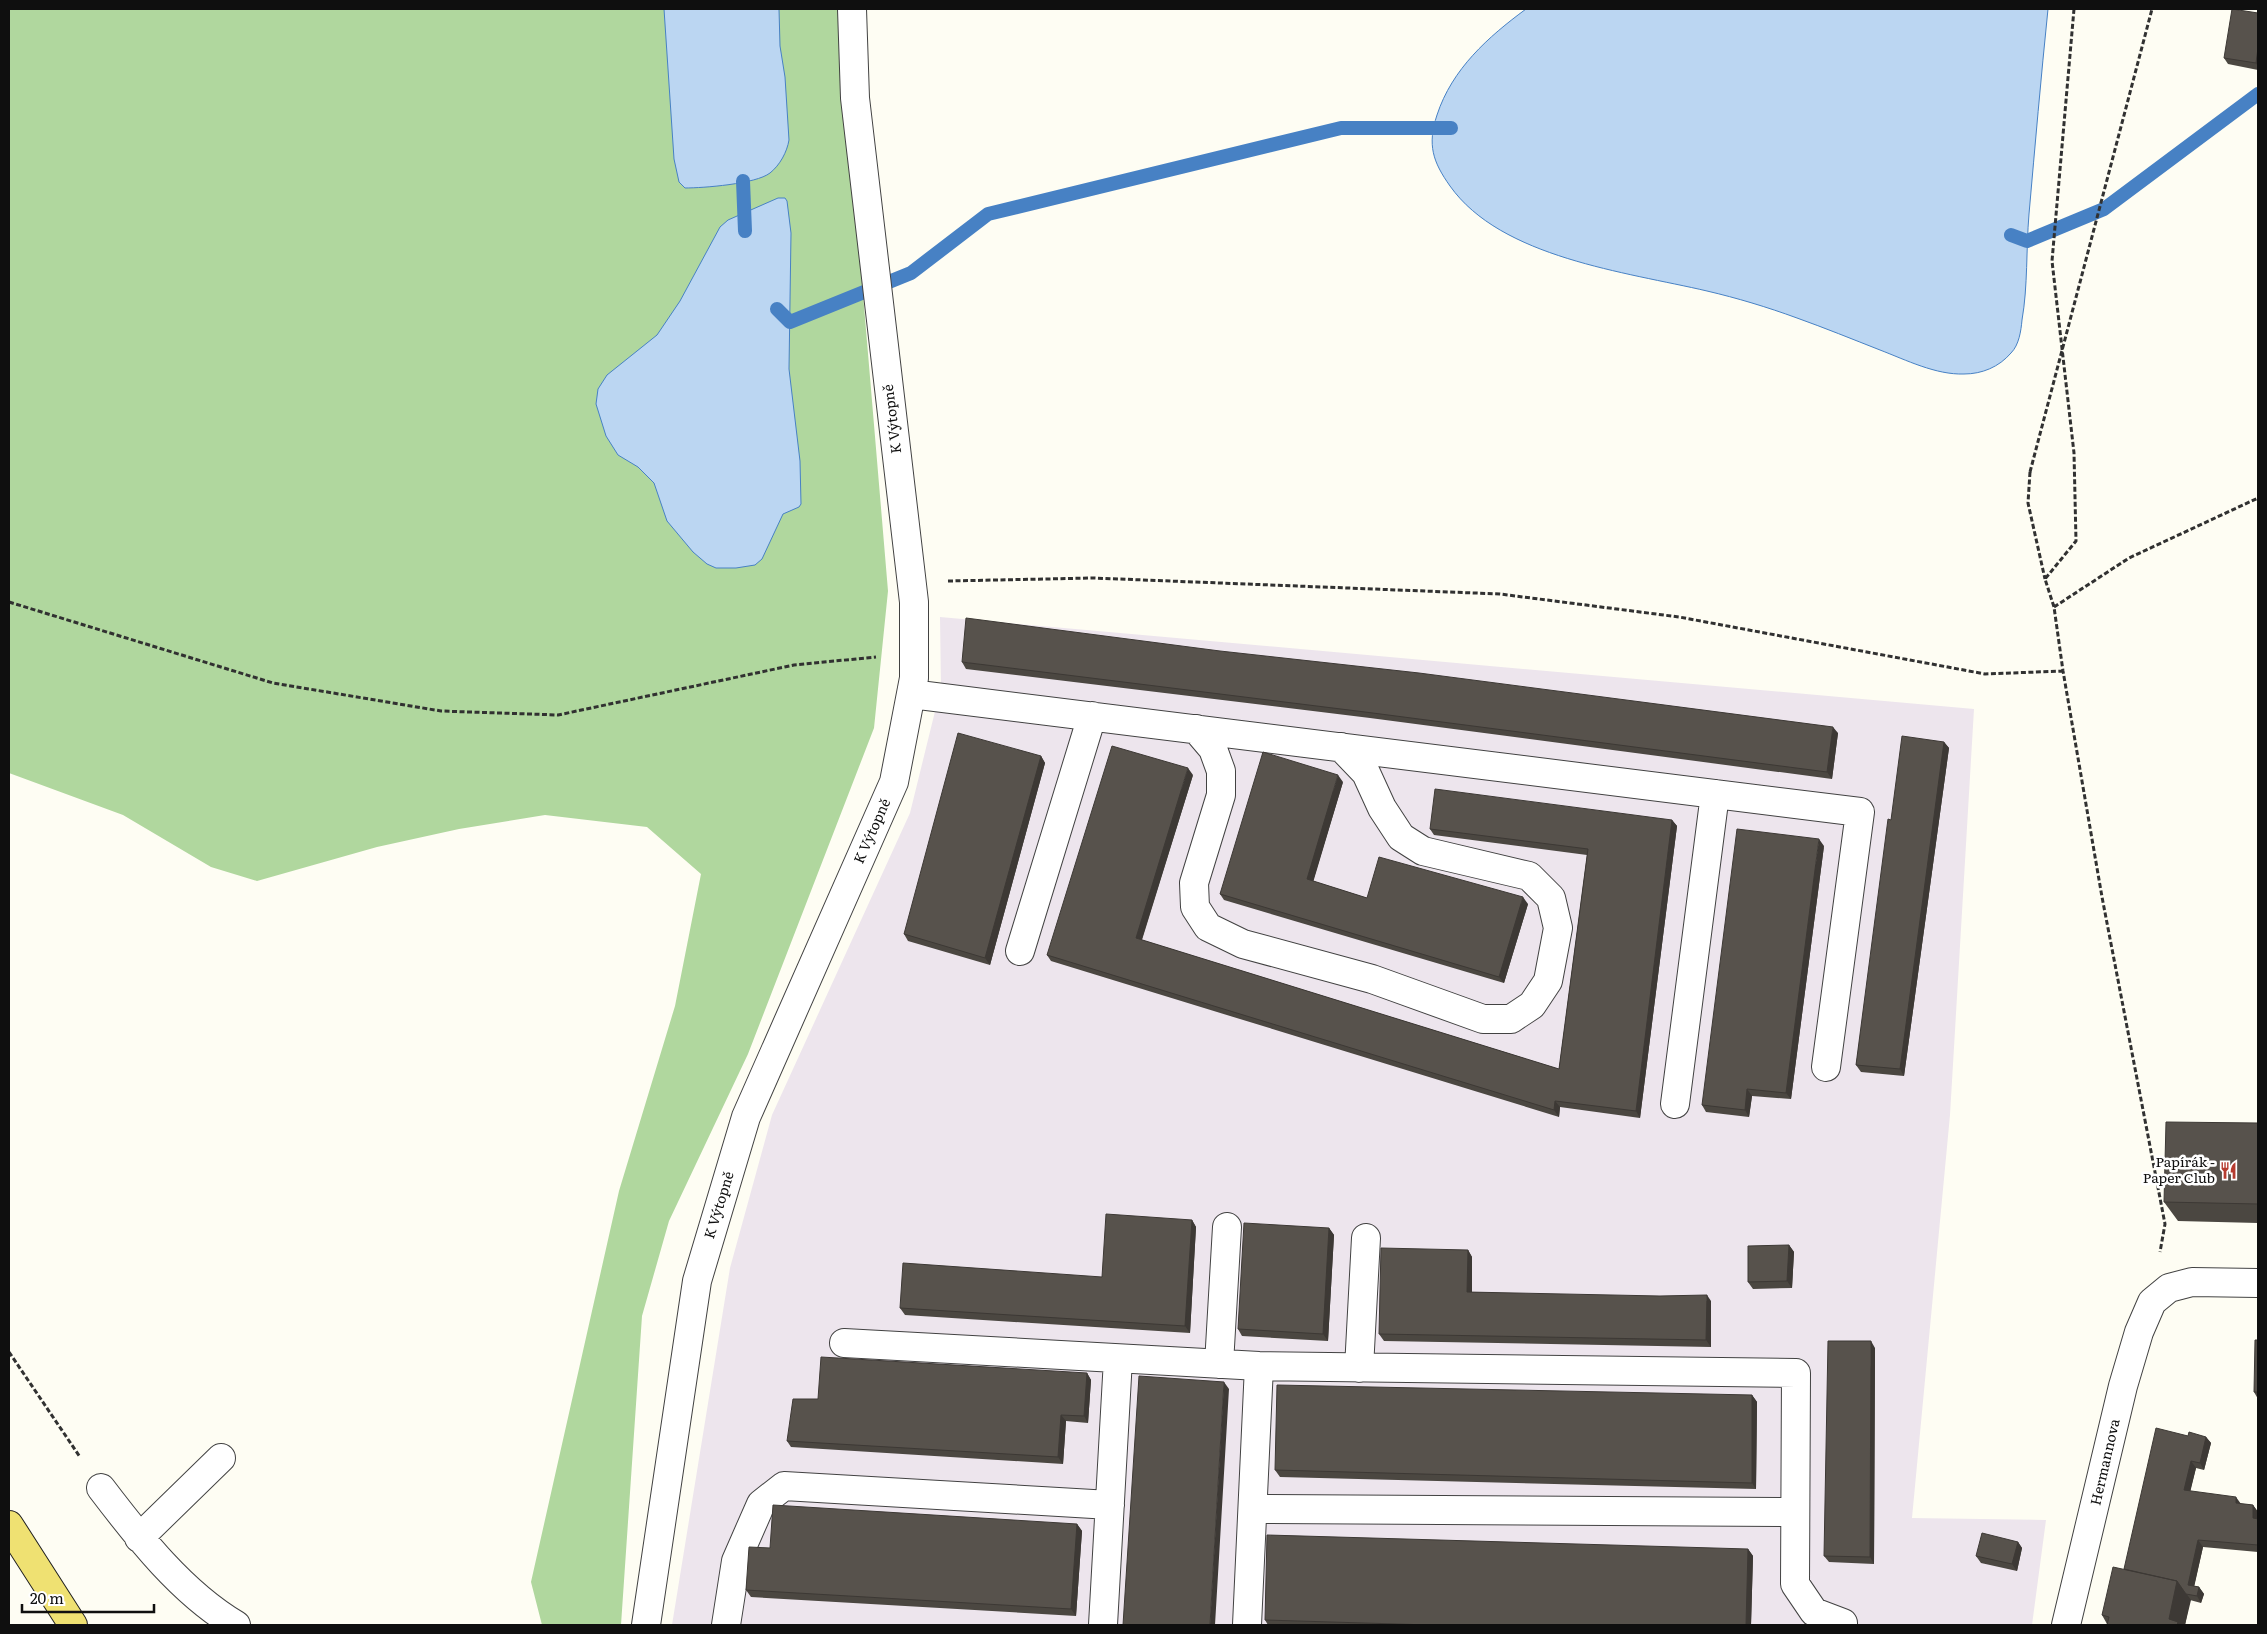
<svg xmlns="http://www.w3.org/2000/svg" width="2267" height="1634" font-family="Literata,serif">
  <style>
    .industrial { fill: #ede5ed }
    .forest { fill: #b0d79e }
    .water { fill: #bbd6f2; stroke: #4781c4 }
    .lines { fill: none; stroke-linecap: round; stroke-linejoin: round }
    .stream { stroke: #4781c4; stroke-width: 14 }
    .minor-casing { stroke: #424242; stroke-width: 30 }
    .major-casing { stroke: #202020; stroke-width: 30 }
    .path { stroke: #313131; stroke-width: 3; stroke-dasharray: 5 2.5; stroke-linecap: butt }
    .minor { stroke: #fff; stroke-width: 28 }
    .major { stroke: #efe172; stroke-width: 28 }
    .path-bridge { stroke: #313131; stroke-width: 3; stroke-dasharray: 5 2.5; stroke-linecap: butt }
    .wall { fill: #4b4741 }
    .shaded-wall { fill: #3d3935 }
    .building { fill: #57524c; stroke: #3d3935 }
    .labels { text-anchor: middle; stroke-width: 5; stroke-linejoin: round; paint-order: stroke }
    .street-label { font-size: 14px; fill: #0f0f0f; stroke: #fff }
    .poi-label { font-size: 14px; fill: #0f0f0f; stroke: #fff; text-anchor: end }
  </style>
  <rect width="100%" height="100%" fill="#fefdf3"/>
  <!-- industrial -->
  <path class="industrial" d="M940 617 1974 709 1950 1115 1912 1518 2046 1520 2032 1625H672L730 1268 772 1115 910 813 941 687Z"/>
  <!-- forest -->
  <path class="forest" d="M9 9H839L888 591 874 728 748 1054 669 1221 642 1316 621 1625H542L531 1582 619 1191 675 1006 701 874 647 827 545 815 459 829 377 847 257 881 211 867 123 815 9 773Z"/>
  <!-- water -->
  <path class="water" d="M664 9H779L780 46 785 77 789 140C787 152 780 165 770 173 756 184 703 188 685 188L679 182 674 159Z
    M1526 9H2048C2041 77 2035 146 2029 214 2026 249 2028 286 2022 320 2021 331 2019 345 2011 353 1999 367 1982 374 1964 374 1936 375 1906 360 1880 350 1852 339 1825 328 1797 318 1767 307 1737 298 1707 291 1626 272 1501 258 1450 186 1433 162 1427 145 1437 115 1452 69 1488 37 1526 9Z
    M778 198H785L787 201 791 233 789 369 800 461 801 504 799 507 783 514 762 559 755 565 736 568H716L707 564 693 552 667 521 654 483 638 467 618 455 606 436 596 404 598 389 607 375 657 335 680 301 720 227 728 220Z"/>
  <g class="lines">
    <!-- stream -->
    <path class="stream" d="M743 181 745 231
      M2011 235 2027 241 2104 209 2258 94
      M777 309 790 322 911 273 988 214 1341 128H1451"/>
    <defs>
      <path id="minor" d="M911 694 1860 812 1826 1067
        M1196 729 1213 749 1221 771V795L1194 883 1195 907 1208 927 1243 944 1372 979 1483 1019H1511L1532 1005 1548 981 1558 928 1551 898 1529 876 1423 851 1401 837 1382 808 1366 773 1341 747
        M1020 951 1092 716
        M1675 1104 1715 794
        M844 1343 1259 1366 1796 1373 1795 1584 1814 1612 1843 1623
        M1219 1364 1227 1227
        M1359 1368 1366 1238
        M101 1488C139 1538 182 1593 236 1625
        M1254 1509 1794 1512
        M139 1538 221 1458
        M646 1625 697 1281 746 1117 894 782 914 678V602L855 98 852 9
        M726 1625 736 1561 761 1504 784 1486 1110 1505
        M1103 1625 1118 1359
        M1247 1625 1259 1366
        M2066 1625 2123 1386 2139 1332 2152 1302 2169 1288 2192 1282 2258 1283"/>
      <path id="major" d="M9 1525 73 1625"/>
    </defs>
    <!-- minor casing -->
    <use href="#minor" class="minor-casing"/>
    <!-- major casing -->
    <use href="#major" class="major-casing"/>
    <!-- path -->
    <path class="path" d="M2074 9 2052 261 2074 453 2076 541 2045 579 2054 607 2063 671 2102 897 2165 1224 2160 1252
      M2030 472 2028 503 2045 579
      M948 581 1093 578 1500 594 1679 617 1985 674 2063 671
      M9 602 273 683 441 711 558 715 794 665 876 657
      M2054 607 2129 558 2258 498
      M9 1352 80 1457"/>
    <!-- minor -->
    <use href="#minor" class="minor"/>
    <!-- major -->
    <use href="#major" class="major"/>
    <!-- path-bridge -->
    <path class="path-bridge" d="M2030 472 2152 9"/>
  </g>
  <!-- wall -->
  <path class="wall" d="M2258 13V70L2228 64 2224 58Z
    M962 662 1838 733 1832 779 1370 718 966 669Z
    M1944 742 1949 748 1904 1076 1861 1072 1856 1065 1891 820Z
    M1041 756 1045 763 990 965 908 941 904 934Z
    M1193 775 1142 940 1559 1069 1587 855 1434 835 1430 829 1672 820 1677 826 1640 1118 1560 1107 1559 1117 1051 961 1047 955Z
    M1343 782 1313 881 1367 898 1528 904 1504 983 1224 900 1220 894Z
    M1824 846 1791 1099 1752 1096 1749 1117 1706 1112 1702 1105Z
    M2258 1123V1223L2178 1221 2164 1202Z
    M1192 1220 1196 1227 1190 1333 905 1315 900 1308 1102 1277Z
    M1329 1228 1334 1235 1328 1341 1242 1336 1238 1329Z
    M1789 1245 1794 1252 1792 1288 1753 1289 1748 1282Z
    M1468 1250 1472 1257V1292L1711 1301V1347L1384 1341 1379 1334Z
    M2258 1340V1399L2254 1392Z
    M1875 1348 1874 1564 1829 1562 1824 1556Z
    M1087 1373 1091 1380 1088 1423 1066 1421 1063 1464 791 1447 787 1441 818 1399Z
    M1752 1395 1757 1402 1756 1489 1280 1477 1275 1470Z
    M2188 1436 2206 1437 2211 1443 2204 1470 2196 1468 2190 1491 2241 1504 2253 1505 2258 1512V1552L2203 1547 2194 1586 2199 1587 2204 1594 2201 1603 2190 1600 2185 1625H2107V1624L2102 1615Z
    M1077 1524 1082 1531 1076 1616 751 1597 746 1590 770 1548Z
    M2018 1542 2022 1548 2017 1571 1981 1563 1976 1556Z
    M1748 1549 1753 1556 1751 1625H1268L1265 1620Z"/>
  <!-- shaded-wall -->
  <path class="shaded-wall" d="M2258 48V67L2256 63Z
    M1833 727 1838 733 1832 779 1827 772Z
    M1944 742 1949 748 1904 1076 1900 1069Z
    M1041 756 1045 763 990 965 985 958Z
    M1188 768 1193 775 1140 945 1136 938Z
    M1338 775 1343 782 1312 886 1307 879Z
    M1672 820 1677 826 1640 1118 1636 1111Z
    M1819 839 1824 846 1791 1099 1786 1093Z
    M1523 897 1528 904 1504 983 1499 977Z
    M1747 1089 1752 1096 1749 1117 1745 1110Z
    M1555 1101 1560 1107 1559 1117 1554 1110Z
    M1192 1220 1196 1227 1190 1333 1185 1326Z
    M1329 1228 1334 1235 1328 1341 1323 1334Z
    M1789 1245 1794 1252 1792 1288 1787 1281Z
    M1468 1250 1472 1257V1299L1467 1292Z
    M1707 1295 1711 1301V1347L1706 1340Z
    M1871 1341 1875 1348 1874 1564 1870 1557Z
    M1087 1373 1091 1380 1088 1423 1084 1416Z
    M1224 1382 1229 1389 1215 1625H1210Z
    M1752 1395 1757 1402 1756 1489 1752 1483Z
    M1061 1415 1066 1421 1063 1464 1058 1457Z
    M2206 1437 2211 1443 2204 1470 2200 1463Z
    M2191 1461 2196 1468 2189 1497 2184 1490Z
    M2236 1497 2241 1504 2236 1503Z
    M2253 1505 2258 1512V1525L2253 1518Z
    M1077 1524 1082 1531 1076 1616 1071 1609Z
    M2198 1540 2203 1547 2193 1592 2188 1585Z
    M2018 1542 2022 1548 2017 1571 2012 1564Z
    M1748 1549 1753 1556 1751 1625H1746Z
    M2177 1581 2191 1600 2185 1625H2173L2169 1619Z
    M2199 1587 2204 1594 2201 1603 2197 1596Z"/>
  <!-- building -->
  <path class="building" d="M2232 9 2258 13V48L2256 63 2224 58Z
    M966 618 1220 651 1419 673 1833 727 1827 772 1365 712 962 662Z
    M958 733 1041 756 985 958 904 934Z
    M1902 736 1944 742 1900 1069 1856 1065 1888 819 1891 820Z
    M1112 746 1188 768 1136 938 1559 1069 1588 849 1430 829 1435 789 1672 820 1636 1111 1555 1101 1554 1110 1047 955Z
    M1263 752 1338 775 1307 879 1367 898 1379 857 1523 897 1499 977 1220 894Z
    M1737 829 1819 839 1786 1093 1747 1089 1745 1110 1702 1105Z
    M2166 1122 2258 1123V1204L2164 1202Z
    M1106 1214 1192 1220 1185 1326 900 1308 903 1263 1102 1277Z
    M1244 1223 1329 1228 1323 1334 1238 1329Z
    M1789 1245 1787 1281 1748 1282V1246Z
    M1381 1248 1468 1250 1467 1292 1660 1296 1707 1295 1706 1340 1379 1334Z
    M2255 1340H2258V1392H2254Z
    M1828 1341H1871L1870 1557 1824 1556Z
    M821 1357 1087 1373 1084 1416 1061 1415 1058 1457 787 1441 793 1399H818Z
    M1139 1376 1224 1382 1210 1625H1123Z
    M1277 1385 1752 1395V1483L1275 1470Z
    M2156 1428 2188 1436 2189 1432 2206 1437 2200 1463 2191 1461 2184 1490 2236 1497V1503L2253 1505V1518L2258 1519V1545L2198 1540 2188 1585 2199 1587 2197 1596 2186 1594 2177 1581 2124 1569Z
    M773 1505 1077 1524 1071 1609 746 1590 749 1547 770 1548Z
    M1982 1533 2018 1542 2012 1564 1976 1556Z
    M1267 1535 1748 1549 1746 1625H1430L1265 1620Z
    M2113 1567 2177 1581 2169 1619 2178 1622 2177 1625H2107L2109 1617 2102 1615Z"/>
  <!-- icons -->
  <defs>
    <symbol id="restaurant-bare" viewBox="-9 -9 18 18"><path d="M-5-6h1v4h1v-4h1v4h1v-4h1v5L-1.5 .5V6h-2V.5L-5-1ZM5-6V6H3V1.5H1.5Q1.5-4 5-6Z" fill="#b63c30" stroke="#fff" stroke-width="2.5" paint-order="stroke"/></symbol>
  </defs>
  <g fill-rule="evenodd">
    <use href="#restaurant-bare" x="2216" y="1158" width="25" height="25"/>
  </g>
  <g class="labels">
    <!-- street labels -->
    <g class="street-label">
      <text transform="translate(892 419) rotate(-97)" y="5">K Výtopně</text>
      <text transform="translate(872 831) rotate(-66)" y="5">K Výtopně</text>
      <text transform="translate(719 1205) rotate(-73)" y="5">K Výtopně</text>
      <text transform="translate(2105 1462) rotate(-77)" y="5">Hermannova</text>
    </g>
    <!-- poi labels -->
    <g class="poi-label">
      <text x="2215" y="1167">Papírák -<tspan x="2215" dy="16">Paper Club</tspan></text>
    </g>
  </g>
  <!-- border -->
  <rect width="2267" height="1634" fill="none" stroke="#0f0f0f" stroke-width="20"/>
  <!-- scale -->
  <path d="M22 1604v8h132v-8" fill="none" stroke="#0f0f0f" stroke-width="2.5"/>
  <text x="30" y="1604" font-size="15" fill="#0f0f0f" stroke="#ffffff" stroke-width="4" paint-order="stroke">20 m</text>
</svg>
